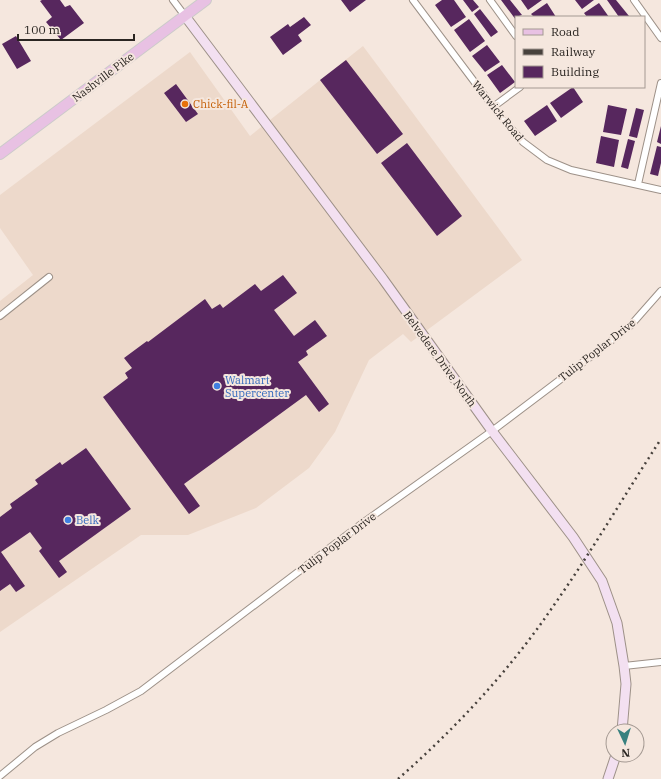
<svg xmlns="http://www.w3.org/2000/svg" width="661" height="779" font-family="'IBM Plex Serif',serif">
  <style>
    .built { fill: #edd9cb }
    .building { fill: #57275e }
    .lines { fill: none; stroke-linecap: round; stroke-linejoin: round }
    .street-casing { stroke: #9d9188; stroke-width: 8 }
    .secondary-casing { stroke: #9d9188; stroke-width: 11 }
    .primary-casing { stroke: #cccbca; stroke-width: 12 }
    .street { stroke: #fff; stroke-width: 6 }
    .secondary { stroke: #f3e0f1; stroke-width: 9 }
    .primary { stroke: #e8c1e3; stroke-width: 10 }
    .rail { stroke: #47413c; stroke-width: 2.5; stroke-dasharray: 2 4; stroke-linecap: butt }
    .food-dot { fill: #e8710a; stroke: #f5e7de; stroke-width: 1.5 }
    .shop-dot { fill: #3f7fe0; stroke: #f5e7de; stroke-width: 1.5 }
    .labels { text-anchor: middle; stroke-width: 4; stroke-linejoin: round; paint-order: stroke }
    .street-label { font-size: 11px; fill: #2a2521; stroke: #f5e7de }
    .food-label { font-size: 11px; fill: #c56008; stroke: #f5e7de; text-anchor: start }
    .shop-label { font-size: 11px; fill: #366cbe; stroke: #f5e7de; text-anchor: start }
  </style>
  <rect width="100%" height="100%" fill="#f5e7de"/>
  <!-- built -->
  <path class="built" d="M363 46 522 260 411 342 403 334 369 360 335 432 309 468 256 508 188 535H141L0 632V301L33 275 0 228V195L190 52 250 136Z"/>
  <!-- building -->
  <path class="building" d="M42 0H60L65 7 70 5 84 23 61 40 46 22 52 17 40 1Z
    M341 0H366L350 12Z
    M442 0H454L466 17 451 27 435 5Z
    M463 0H473L479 7 472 12Z
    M501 0H510L522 15 516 17V20Z
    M521 0H542L528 10Z
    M575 0H594L582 9Z
    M607 0H616L629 16 619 17Z
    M547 3 556 17H534L531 14Z
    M599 3 609 17H587L584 13Z
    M480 9 498 32 491 37 474 14Z
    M304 17 311 25 298 35 302 41 283 55 270 37 288 24 290 27Z
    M469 19 485 41 470 52 454 30Z
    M16 36 31 61 17 69 2 44Z
    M487 45 500 62 485 72 472 56Z
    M346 60 403 134 377 154 320 80Z
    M502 65 515 82 500 93 487 75Z
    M176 84 198 114 186 122 164 93Z
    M573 87 583 102 561 118 550 103Z
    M547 105 557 121 535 136 524 121Z
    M608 105 627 109 621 135 603 132Z
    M636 108 644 110 637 138 629 136Z
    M661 126V144L657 142Z
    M601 136 619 140 614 167 596 163Z
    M628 139 635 141 628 169 621 167Z
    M407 143 462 216 437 236 381 163Z
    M657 146 661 147V163L658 176 650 174Z
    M283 275 297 293 274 310 294 336 315 320 327 336 306 351 308 355 298 362 329 404 319 412 306 395 184 484 200 506 189 514 103 397 128 378 125 373 132 368 124 358 147 341 148 342 205 299 212 309 220 304 223 308 255 284 261 291Z
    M86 448 131 509 59 561 67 572 59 578 39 551 42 548 30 532 1 552 25 586 16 592 10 584 0 591V517L12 508 10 504 38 484 35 480 60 462 62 465Z"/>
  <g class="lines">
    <defs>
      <path id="street" d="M173 0 185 16
        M413 0 500 116 523 142 547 160 571 170 661 190
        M490 0 516 36
        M634 0 661 38
        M493 107 520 87
        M638 184 661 83
        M0 316 49 277
        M624 666 661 662
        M0 776 35 747 58 733 106 710 141 691 364 522 492 431 594 354 631 325 661 291"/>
      <path id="secondary" d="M185 16 383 279 492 431 573 537 602 581 617 623 624 666 626 684 622 731
        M608 779 616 755"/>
      <path id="primary" d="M0 154 206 0"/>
    </defs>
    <!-- street casing -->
    <use href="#street" class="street-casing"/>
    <!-- secondary casing -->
    <use href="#secondary" class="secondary-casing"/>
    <!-- primary casing -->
    <use href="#primary" class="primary-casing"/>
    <!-- street -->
    <use href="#street" class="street"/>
    <!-- secondary -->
    <use href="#secondary" class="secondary"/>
    <!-- primary -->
    <use href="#primary" class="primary"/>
    <!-- rail -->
    <path class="rail" d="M398 779C457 727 510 670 554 605 592 551 625 494 661 439"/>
  </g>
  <!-- markers -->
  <circle class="food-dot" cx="185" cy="104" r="4"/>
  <g class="shop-dot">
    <circle cx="217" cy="386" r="4"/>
    <circle cx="68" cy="520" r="4"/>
  </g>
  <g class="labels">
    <!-- street labels -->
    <g class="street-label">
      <text transform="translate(103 77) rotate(-37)" y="4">Nashville Pike</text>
      <text transform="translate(498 111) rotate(51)" y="4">Warwick Road</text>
      <text transform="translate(597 350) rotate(-38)" y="4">Tulip Poplar Drive</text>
      <text transform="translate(440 359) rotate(54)" y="4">Belvedere Drive North</text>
      <text transform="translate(337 543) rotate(-37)" y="4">Tulip Poplar Drive</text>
    </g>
    <!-- food labels -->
    <g class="food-label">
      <text x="193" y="108">Chick-fil-A</text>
    </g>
    <!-- shop labels -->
    <g class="shop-label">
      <text x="225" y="384">Walmart<tspan x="225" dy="13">Supercenter</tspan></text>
      <text x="76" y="524">Belk</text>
    </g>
  </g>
  <!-- legend -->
  <rect x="515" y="16" width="130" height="72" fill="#f5e7de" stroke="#a49992"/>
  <rect x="523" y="29" width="20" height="6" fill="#e8c1e3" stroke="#a49992"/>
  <text x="551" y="36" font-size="12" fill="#2a2521">Road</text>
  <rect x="523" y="49" width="20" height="6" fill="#47413c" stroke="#a49992"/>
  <text x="551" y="56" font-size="12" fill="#2a2521">Railway</text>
  <rect x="523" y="66" width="20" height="12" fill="#57275e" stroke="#a49992"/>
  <text x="551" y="76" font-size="12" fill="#2a2521">Building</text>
  <!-- north arrow -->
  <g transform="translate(625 743) rotate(176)"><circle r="19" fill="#f5e7de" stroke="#a49992"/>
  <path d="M0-3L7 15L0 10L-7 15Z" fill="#38817f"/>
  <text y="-6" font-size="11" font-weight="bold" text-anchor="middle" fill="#2a2521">N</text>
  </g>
  <!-- scale -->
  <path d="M18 34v6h116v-6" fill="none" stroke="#2a2521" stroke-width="2"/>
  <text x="24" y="34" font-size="12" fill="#2a2521" stroke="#f5e7de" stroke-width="3" paint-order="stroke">100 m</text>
</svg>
